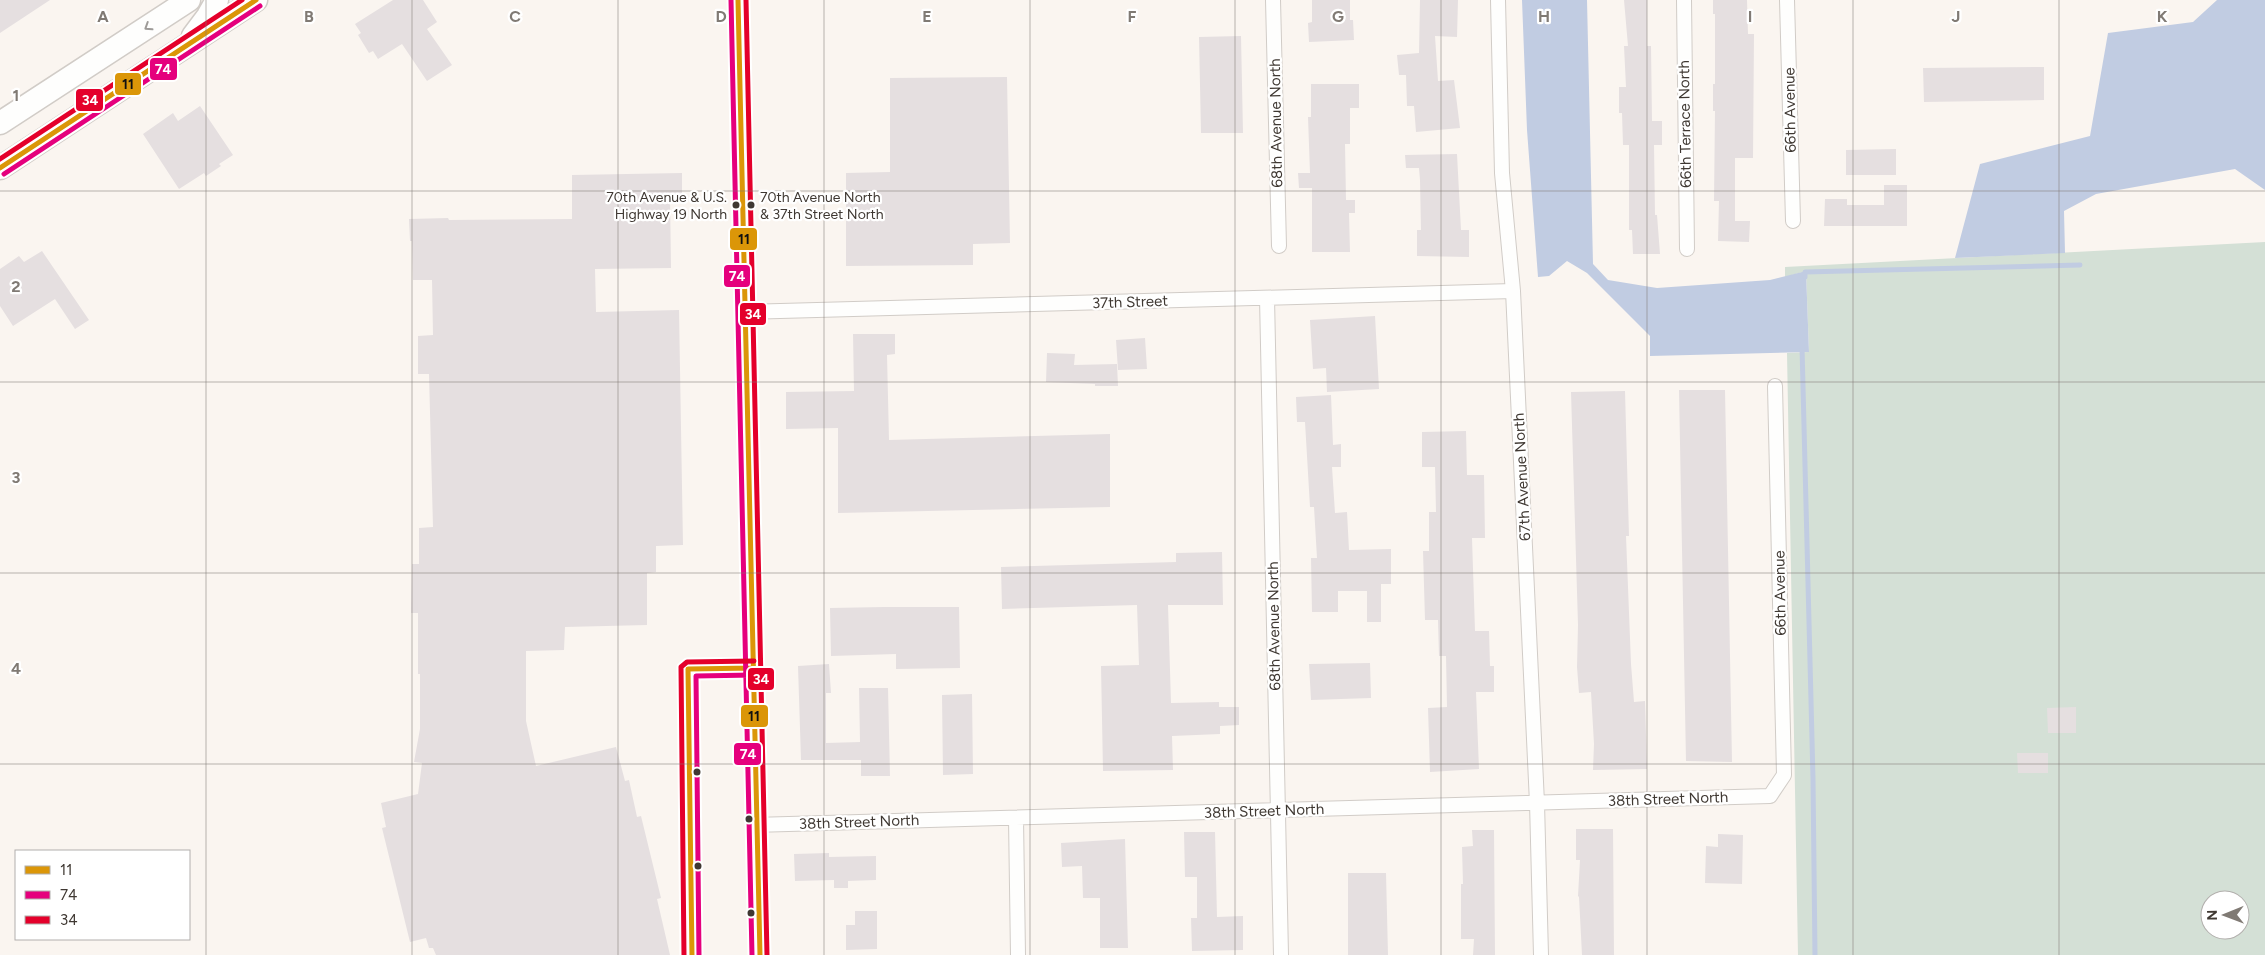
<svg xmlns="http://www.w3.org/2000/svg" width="2265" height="955" font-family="Figtree,sans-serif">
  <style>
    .green { fill: #d4e0d6; fill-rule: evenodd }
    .water { fill: #c1cce2 }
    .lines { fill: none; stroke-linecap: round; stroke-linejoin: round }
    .stream { stroke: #c1cce2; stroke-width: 5 }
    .building { fill: #e5dfe0 }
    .minor-casing { stroke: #d1ccc7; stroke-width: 16 }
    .tertiary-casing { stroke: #d1ccc7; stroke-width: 19 }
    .trunk-casing { stroke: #d1ccc7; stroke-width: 25 }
    .minor { stroke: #fefefd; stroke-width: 14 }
    .tertiary { stroke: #fefefd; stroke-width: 16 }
    .trunk { stroke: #fefefd; stroke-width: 22 }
    .bus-1-casing { stroke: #fff; stroke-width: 9 }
    .bus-2-casing { stroke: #fff; stroke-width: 9 }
    .bus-3-casing { stroke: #fff; stroke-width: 9 }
    .bus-1 { stroke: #db9608; stroke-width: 5 }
    .bus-2 { stroke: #e5007d; stroke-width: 5 }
    .bus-3 { stroke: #e4002b; stroke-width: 5 }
    .oneway { stroke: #9e9b98 }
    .grid { fill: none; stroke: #807a74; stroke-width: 1; stroke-opacity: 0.55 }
    .bus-dot { fill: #3f3832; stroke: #fff; stroke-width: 2 }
    .labels { text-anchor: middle; stroke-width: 4.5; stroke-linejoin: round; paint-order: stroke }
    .bus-label { font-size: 14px; fill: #3f3832; stroke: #fff; text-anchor: end }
    .street-label { font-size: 15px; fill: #3f3832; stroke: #fff }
    .grid-label { font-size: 16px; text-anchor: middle; font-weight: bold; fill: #807a74; stroke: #fff; stroke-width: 4.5; stroke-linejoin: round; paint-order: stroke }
    .line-badge { stroke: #fff; stroke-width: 2 }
    .badge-label { font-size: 14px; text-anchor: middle; font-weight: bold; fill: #fff }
    .pale-badge-label { font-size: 14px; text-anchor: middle; font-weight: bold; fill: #111 }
  </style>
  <rect width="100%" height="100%" fill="#faf5f0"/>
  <!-- green -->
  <path class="green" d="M2265 242V955H1798L1787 353 1809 352 1806 271 1785 277V267ZM2210 900H2240V930H2210Z"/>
  <!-- water -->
  <path class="water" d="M1522 0H1587L1593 264 1608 280 1657 288 1770 280 1806 271 1809 352 1650 356V336L1587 273 1567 261 1549 276 1538 277 1527 130Z
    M2217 0H2265V190L2235 169 2096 194 2064 211 2065 253 1955 258 1980 164 2090 136 2108 33 2193 22Z"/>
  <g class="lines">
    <!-- stream -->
    <path class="stream" d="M1805 277V272L2080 265
      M1802 347 1813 779 1815 955"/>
  </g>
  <!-- building -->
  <path class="building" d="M0 0H50L0 33Z
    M393 0H423L437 22 427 29 452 65 427 81 402 44 378 59 373 51 369 53 358 35 361 33 355 24Z
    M1312 0H1350V20H1353L1354 40 1309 42 1308 23 1312 22Z
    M1420 0H1458L1457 37 1435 36 1438 81 1454 80 1460 128 1416 132 1414 106H1407L1406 75H1399L1397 55 1419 53Z
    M1624 0H1647V46H1651L1652 121H1662V145H1654L1655 215H1657L1660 254H1633L1632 230H1629V145H1623L1622 113H1619V87H1626L1624 46H1628Z
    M1713 0H1747L1748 34H1754L1753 158H1735V221H1750L1749 242 1718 241 1719 201H1714L1715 111H1713V84H1715V14H1713Z
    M1241 36 1243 133H1201L1199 37Z
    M2044 67V100L1924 102 1923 68Z
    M1007 77 1010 243 973 244V265L846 266V173L890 172V78Z
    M1311 84H1359V108H1350V144H1345L1346 200H1355V213H1349L1350 252H1312V188H1299L1298 173H1310L1308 117H1311Z
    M200 106 233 155 219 164 221 166 206 176 204 173 179 189 143 134 173 113 178 121Z
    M1896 149V175H1846V150Z
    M1457 154 1461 230H1469V257L1417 256V230H1421L1420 180 1419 168H1406L1405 155Z
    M682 173V197H670L671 268 595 269 596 312 679 310 683 545 656 546V572L647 573V625L565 627 564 650 526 651V721L536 766 616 747 625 781 629 780 637 817 641 816 661 898 657 899 670 955H436L433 948H429L426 938 410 942 382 828 386 827 381 803 418 794 422 763 414 762 420 729V674H418V613H411L412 564H419V528L433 527 429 374H418V336L433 335 432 280H413L412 241H410L409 219 448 218 449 220 572 219V175Z
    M1884 185H1907V226H1824L1825 199H1847V205H1884Z
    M42 251 89 320 75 329 55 299 13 326 0 306V269L19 256 24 262Z
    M1375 316 1379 389 1327 392 1326 368 1313 369 1310 320Z
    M853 334H895V354L887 355 889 440 1110 434V507L838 513V428L786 429V392L854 391Z
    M1145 338 1147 369 1118 370 1116 340Z
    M1047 353 1075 354 1074 365 1117 364 1118 386H1095V384L1046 382Z
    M1679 390H1725L1732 762 1686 761Z
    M1625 391 1629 536H1626L1631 664 1634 702 1645 701 1647 769 1593 770 1594 744 1591 692 1579 693 1577 667 1578 625 1571 392Z
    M1331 395 1333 445 1341 444V467H1332L1335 513 1347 512 1349 550 1391 549V584H1381V622H1367V591H1338V612H1312L1311 558H1317L1314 507H1310L1305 422H1297L1296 397Z
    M1466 431 1467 475H1484L1485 538H1472L1475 631H1489L1490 666H1494V692H1476L1479 769 1430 772 1428 708 1447 707 1446 656H1439L1438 620H1425L1423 551H1429V512H1436L1435 467H1422V432Z
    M1222 552 1223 605H1168L1171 703 1219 702V707H1239V725L1220 726V734L1172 736 1173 770 1103 771 1101 666 1139 665 1137 605 1002 609 1001 567 1176 562V553Z
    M884 607H959L960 668 896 669V654L831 656 830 608Z
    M1370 663 1371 698 1311 700 1309 664Z
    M829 664 831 693H826V743L860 742 859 688H888L890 776H861V760H801L798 666Z
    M972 694 973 774 943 775 942 695Z
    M2076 707V733H2048L2047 708Z
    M2017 753H2048V773H2018Z
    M1576 829H1613L1614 955H1582L1579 897 1578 896 1580 860H1576Z
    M1472 830H1494L1495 955H1473L1474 939H1461V884H1463L1462 847 1473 846Z
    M1184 832H1215L1217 917 1243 916V950L1192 951 1191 918H1197V877H1185Z
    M1718 834 1743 835 1742 884 1705 883 1706 846 1718 847Z
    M1125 839 1128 948H1100V898H1083L1082 866 1062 867 1061 843Z
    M829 853V857L876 856V880L848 881V888H834V880L795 881 794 854Z
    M1348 873H1386L1388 955H1348Z
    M855 911H877V949L846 950V925H855Z"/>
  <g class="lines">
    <defs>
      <path id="minor" d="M1273 0 1279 246
        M1498 0 1502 173 1513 291 1537 803 1541 955
        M1684 0 1687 249
        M1787 0 1793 221
        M1267 298 1281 955
        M746 312 1513 291
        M1016 818 1018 955
        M757 825 1770 796 1784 775 1775 386"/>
      <path id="tertiary" d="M738 0 760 955"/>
      <path id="trunk" d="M193 36 208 16 217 0
        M0 123 189 0
        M0 168 256 0"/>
    </defs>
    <!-- minor casing -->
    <use href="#minor" class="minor-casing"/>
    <!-- tertiary casing -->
    <use href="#tertiary" class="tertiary-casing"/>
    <!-- trunk casing -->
    <use href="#trunk" class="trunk-casing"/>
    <!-- minor -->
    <use href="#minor" class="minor"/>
    <!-- tertiary -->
    <use href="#tertiary" class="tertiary"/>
    <!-- trunk -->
    <use href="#trunk" class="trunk"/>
    <defs>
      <path id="bus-1" d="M738 0 760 955
        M0 168 256 0
        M692 955 688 669 754 668"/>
      <path id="bus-2" d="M731 0 752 955
        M4 174 260 6
        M699 955 696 676 754 675"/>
      <path id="bus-3" d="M746 0 767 955
        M0 159 242 0
        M684 955 681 667 687 662 754 661"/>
    </defs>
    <!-- bus-1 casing -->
    <use href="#bus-1" class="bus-1-casing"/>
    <!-- bus-2 casing -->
    <use href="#bus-2" class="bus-2-casing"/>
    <!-- bus-3 casing -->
    <use href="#bus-3" class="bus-3-casing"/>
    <!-- bus-1 -->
    <use href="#bus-1" class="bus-1"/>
    <!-- bus-2 -->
    <use href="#bus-2" class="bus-2"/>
    <!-- bus-3 -->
    <use href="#bus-3" class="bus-3"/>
  </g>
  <!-- one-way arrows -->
  <defs><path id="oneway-chevron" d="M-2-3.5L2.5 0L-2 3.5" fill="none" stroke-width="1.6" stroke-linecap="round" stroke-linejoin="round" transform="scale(1.25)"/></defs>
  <use class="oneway" href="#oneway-chevron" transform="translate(148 27) rotate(147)"/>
  <!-- grid -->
  <path class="grid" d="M206 0V955M412 0V955M618 0V955M824 0V955M1030 0V955M1235 0V955M1441 0V955M1647 0V955M1853 0V955M2059 0V955M0 191H2265M0 382H2265M0 573H2265M0 764H2265"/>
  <!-- markers -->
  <g class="bus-dot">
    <circle cx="736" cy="205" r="4.5"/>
    <circle cx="751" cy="205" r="4.5"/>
    <circle cx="697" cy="772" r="4.5"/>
    <circle cx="749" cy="819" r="4.5"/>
    <circle cx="698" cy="866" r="4.5"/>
    <circle cx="751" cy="913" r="4.5"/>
  </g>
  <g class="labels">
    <!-- bus labels -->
    <g class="bus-label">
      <text x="727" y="202">70th Avenue &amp; U.S.<tspan x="727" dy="17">Highway 19 North</tspan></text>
      <text x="760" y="202" text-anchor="start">70th Avenue North<tspan x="760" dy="17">&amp; 37th Street North</tspan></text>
    </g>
    <!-- street labels -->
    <g class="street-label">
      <text transform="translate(1790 110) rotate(-91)" y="5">66th Avenue</text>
      <text transform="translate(1276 123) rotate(-91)" y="5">68th Avenue North</text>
      <text transform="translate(1685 124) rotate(-91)" y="5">66th Terrace North</text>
      <text transform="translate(1130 302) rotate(-2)" y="5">37th Street</text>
      <text transform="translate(1522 477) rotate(-93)" y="5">67th Avenue North</text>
      <text transform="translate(1780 593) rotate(-91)" y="5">66th Avenue</text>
      <text transform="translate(1274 626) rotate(-91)" y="5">68th Avenue North</text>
      <text transform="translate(1668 799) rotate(-2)" y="5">38th Street North</text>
      <text transform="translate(1264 811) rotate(-2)" y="5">38th Street North</text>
      <text transform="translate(859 822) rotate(-2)" y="5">38th Street North</text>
    </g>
  </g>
  <g class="grid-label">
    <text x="103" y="22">A</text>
    <text x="309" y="22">B</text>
    <text x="515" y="22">C</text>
    <text x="721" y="22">D</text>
    <text x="927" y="22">E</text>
    <text x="1132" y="22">F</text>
    <text x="1338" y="22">G</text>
    <text x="1544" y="22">H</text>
    <text x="1750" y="22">I</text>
    <text x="1956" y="22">J</text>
    <text x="2162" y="22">K</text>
    <text x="16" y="101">1</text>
    <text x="16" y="292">2</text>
    <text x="16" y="483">3</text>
    <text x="16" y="674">4</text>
  </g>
  <g class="line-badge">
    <rect x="149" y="57" width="29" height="24" rx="5" fill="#e5007d"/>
    <rect x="114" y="72" width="28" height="24" rx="5" fill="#db9608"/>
    <rect x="75" y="88" width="29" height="24" rx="5" fill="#e4002b"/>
    <rect x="729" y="227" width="29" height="24" rx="5" fill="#db9608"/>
    <rect x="723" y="264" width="28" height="24" rx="5" fill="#e5007d"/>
    <rect x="739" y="302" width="28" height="24" rx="5" fill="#e4002b"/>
    <rect x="747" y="667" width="28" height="24" rx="5" fill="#e4002b"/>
    <rect x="740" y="704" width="29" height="24" rx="5" fill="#db9608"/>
    <rect x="733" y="742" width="29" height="24" rx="5" fill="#e5007d"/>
  </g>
  <g class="badge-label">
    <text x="163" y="74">74</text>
    <text x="90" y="105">34</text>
    <text x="737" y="281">74</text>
    <text x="753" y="319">34</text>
    <text x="761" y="684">34</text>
    <text x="748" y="759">74</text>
  </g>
  <g class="pale-badge-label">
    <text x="128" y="89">11</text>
    <text x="744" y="244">11</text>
    <text x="754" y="721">11</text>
  </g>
  <!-- legend -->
  <rect x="15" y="850" width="175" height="90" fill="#ffffff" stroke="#b2afad"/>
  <rect x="25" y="866" width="25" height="8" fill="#db9608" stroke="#b2afad"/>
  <text x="60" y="875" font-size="15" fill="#3f3832">11</text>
  <rect x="25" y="891" width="25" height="8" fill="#e5007d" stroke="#b2afad"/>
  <text x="60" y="900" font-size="15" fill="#3f3832">74</text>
  <rect x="25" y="916" width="25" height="8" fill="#e4002b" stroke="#b2afad"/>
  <text x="60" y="925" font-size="15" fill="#3f3832">34</text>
  <!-- north arrow -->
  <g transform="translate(2225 915) rotate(269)"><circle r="24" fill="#ffffff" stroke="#b2afad"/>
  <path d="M0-4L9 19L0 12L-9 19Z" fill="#807a74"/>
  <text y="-8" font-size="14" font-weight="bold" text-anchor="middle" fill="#3f3832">N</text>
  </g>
</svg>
